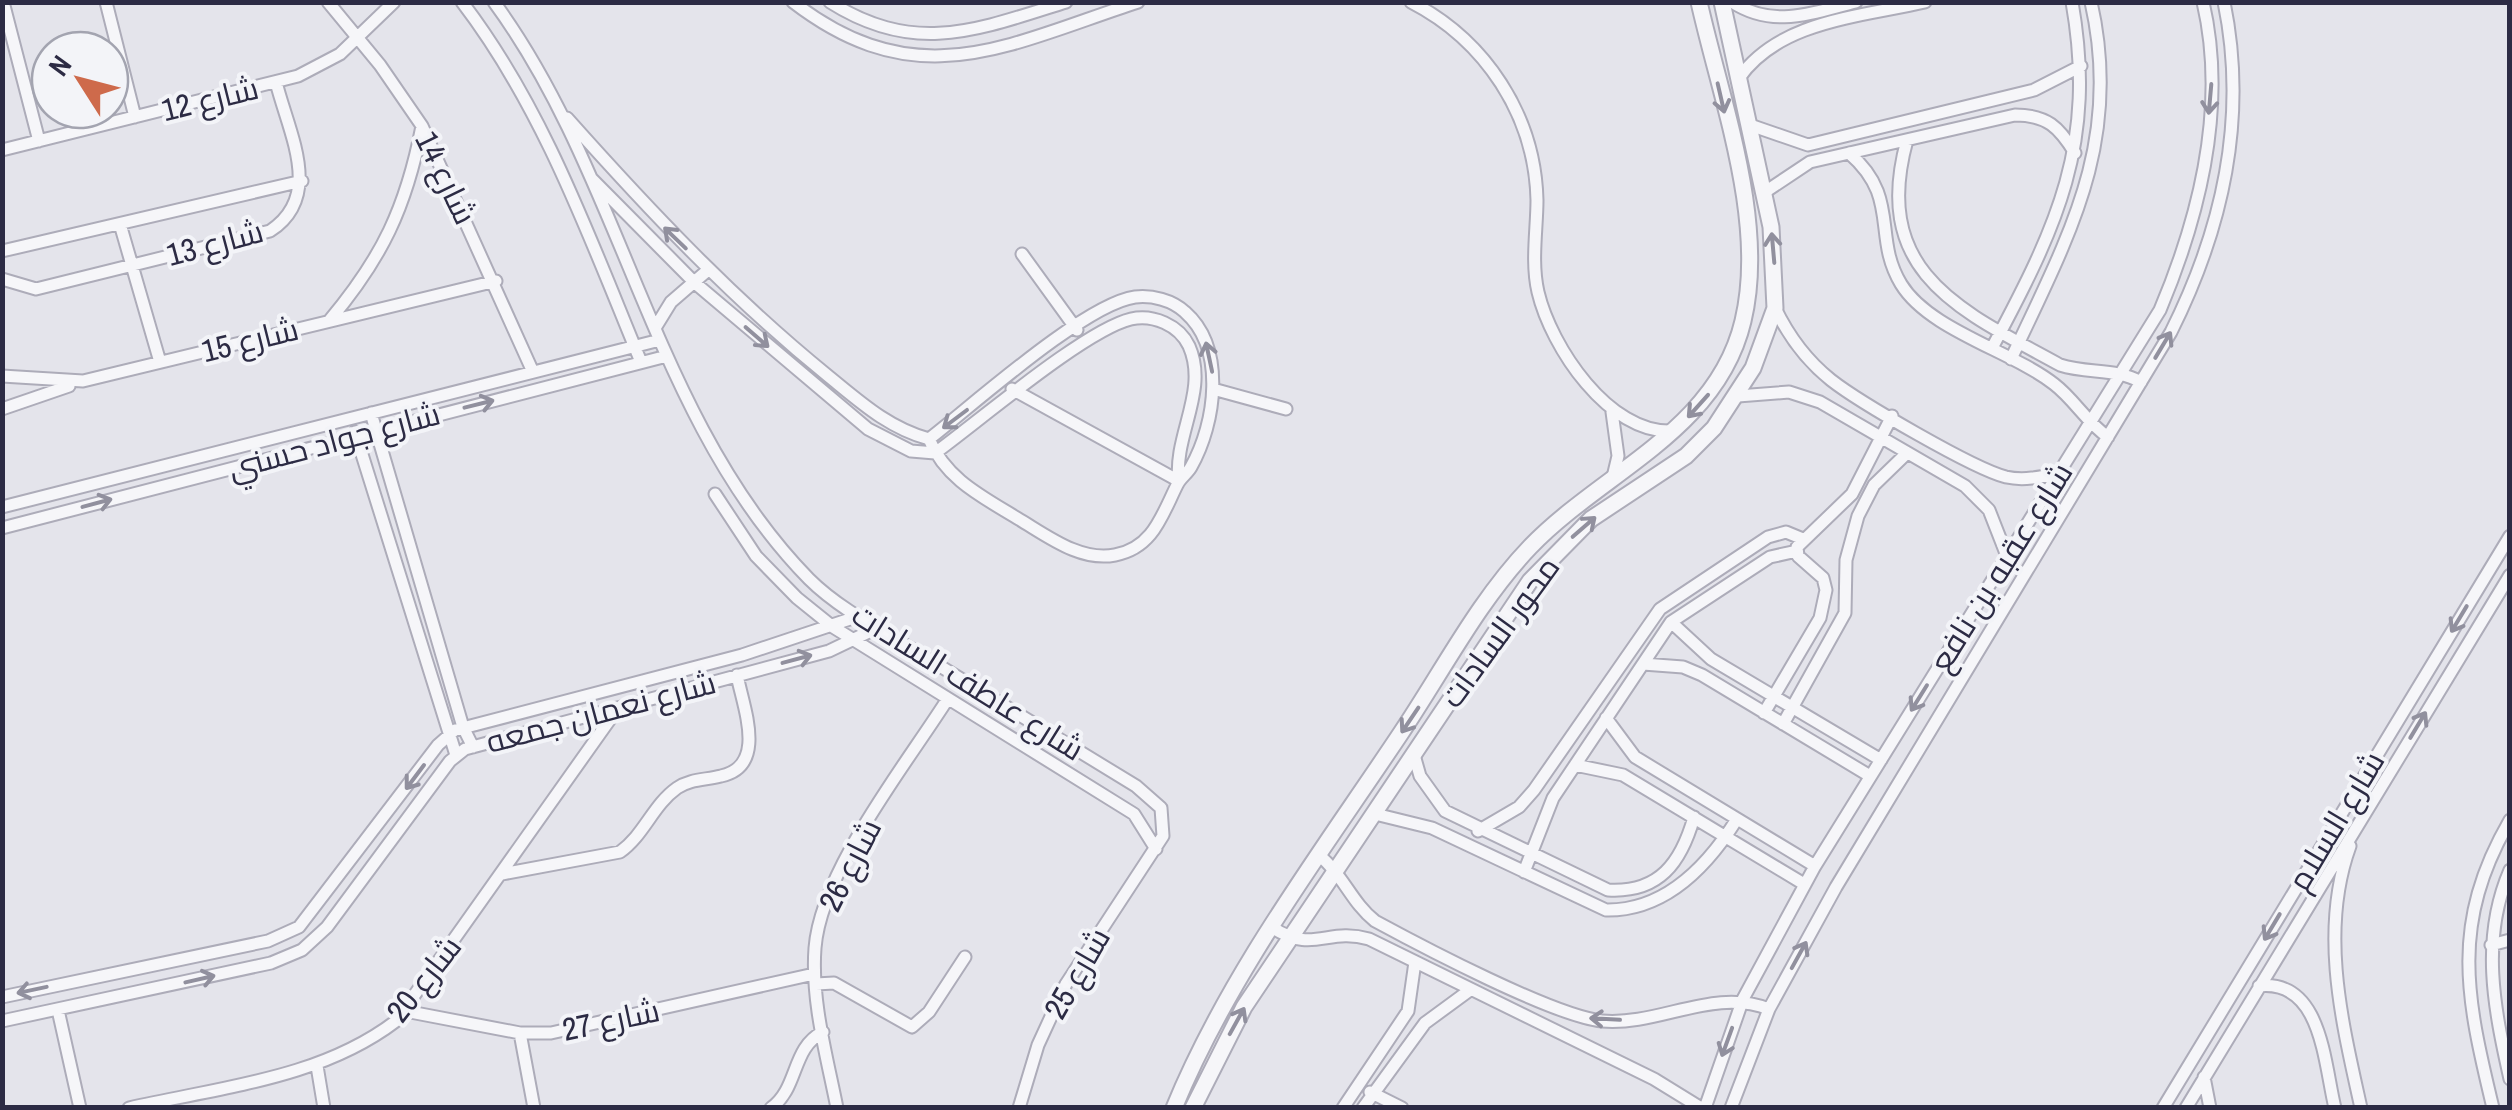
<svg xmlns="http://www.w3.org/2000/svg" width="2512" height="1110" font-family="'Archivo Narrow',Cairo,sans-serif">
  <style>
    .lines { fill: none; stroke-linecap: round; stroke-linejoin: round }
    .minor-casing { stroke: #adacb9; stroke-width: 15 }
    .tertiary-casing { stroke: #adacb9; stroke-width: 19 }
    .minor { stroke: #f6f6f9; stroke-width: 11 }
    .tertiary { stroke: #f6f6f9; stroke-width: 15 }
    .oneway { stroke: #91909e }
    .labels { text-anchor: middle; stroke-width: 8; stroke-linejoin: round; paint-order: stroke }
    .street-label { font-size: 32px; fill: #2c2b44; stroke: #f3f4f8 }
  </style>
  <rect width="100%" height="100%" fill="#e4e4eb"/>
  <g class="lines">
    <defs>
      <path id="minor" d="M3 2 39 141
        M106 2 135 117
        M328 2 380 65 422 126 533 372
        M462 2C544 109 590 239 641 362
        M494 2C624 179 652 419 809 579 840 610 885 632 922 655 993 699 1064 742 1136 786L1161 808 1163 836 1066 984 1038 1045 1019 1108
        M793 2C918 98 1006 45 1138 2
        M830 2C915 56 977 30 1066 2
        M1411 2C1485 40 1535 115 1537 200 1537 229 1531 262 1538 292 1551 347 1609 434 1672 431
        M1732 2C1774 29 1811 13 1856 2
        M1739 78C1780 20 1861 17 1925 2
        M567 118C649 210 731 297 827 375 859 401 888 428 929 439 973 405 1085 304 1135 297 1152 295 1172 300 1185 312 1226 348 1216 423 1191 467 1187 474 1180 478 1177 485 1162 515 1153 548 1115 555 1080 562 1046 535 1017 518 981 496 946 479 929 439
        M1750 125 1808 145 2034 90 2081 66
        M1907 140C1870 274 1962 311 2060 365 2088 374 2116 368 2141 382
        M2 150 298 76 340 54 394 2
        M1849 153C1901 198 1872 236 1901 284 1929 330 2012 351 2054 384 2075 400 2086 422 2108 437
        M592 179 695 283 868 429 911 451 935 453C978 422 1085 330 1131 319 1153 314 1179 325 1189 346 1209 391 1173 436 1179 481
        M1765 192 1810 162 2015 115C2047 115 2059 127 2075 153
        M120 224 160 362
        M2 251 302 181
        M1022 254 1077 330
        M2 279 36 289 270 231C324 196 289 134 276 82
        M1775 308C1788 335 1807 361 1831 380 1859 402 1974 469 2006 477 2024 481 2041 477 2059 473
        M329 321C382 258 406 208 422 126
        M655 328 671 302 708 270
        M1992 348C2057 226 2097 144 2072 2
        M2011 359C2068 237 2123 142 2091 2
        M2 376 83 381 496 281
        M1012 389 1179 481
        M1213 389 1286 409
        M1738 396 1789 392 1820 402 1965 486 1989 510 2007 556
        M2 409 69 386
        M1612 412 1618 456 1613 477
        M371 413 463 727 473 747
        M355 432 456 755
        M715 494 756 556 797 598 833 627 1134 814 1156 849
        M2 507 660 340
        M2 528 667 356
        M1671 622 1711 659 1881 760
        M1643 664 1683 667 1702 675 1870 776
        M1764 713 1820 618 1826 590 1823 578 1798 556 1797 547 1852 494 1892 416
        M1606 718 1635 757 1815 866
        M1783 724 1845 613 1846 560 1858 516 1874 485 1907 453
        M1414 755 1420 776 1445 811 1608 890C1659 893 1681 863 1694 817
        M1575 765 1623 775 1804 884
        M1375 814 1432 828 1606 910C1664 911 1707 867 1737 819
        M1478 831 1519 807 1534 790 1660 609 1768 537 1786 532 1803 539
        M2350 846C2319 931 2342 1022 2361 1108
        M1320 856C1343 875 1352 903 1375 921 1423 947 1554 1016 1602 1021 1660 1026 1713 987 1769 1009
        M2510 870C2480 939 2494 1008 2510 1079
        M1524 872 1553 798 1671 622 1770 557 1797 551
        M502 874 620 852C644 835 653 805 677 788 690 779 705 780 721 776 768 766 743 707 737 675
        M1273 928C1314 954 1327 927 1369 939L1654 1079 1701 1108
        M2491 945 2510 940
        M816 984 834 983 912 1027 929 1012 965 957
        M2259 986C2322 979 2324 1063 2335 1108
        M2 997 268 941 299 927 438 745 455 730 742 655 859 616
        M58 1010 80 1108
        M405 1011 520 1033H551L814 974
        M2 1021 271 963 302 950 327 927 450 761 465 749 829 651 877 628
        M520 1033 534 1108
        M317 1066 324 1108
        M2204 1077 2210 1108
        M1370 1092 1402 1108
        M129 1108C220 1087 320 1079 396 1021L618 708
        M771 1108C799 1088 791 1048 823 1032
        M837 1108C827 1057 811 1001 815 948 821 871 905 766 947 700
        M1343 1108 1408 1011 1415 962
        M1363 1108 1425 1023 1470 990
        M1705 1108 1743 999 1815 866 2160 310C2200 215 2227 105 2203 2
        M1731 1108 1769 1009 1836 887 2171 332C2223 228 2248 118 2224 2
        M2163 1108 2510 536
        M2186 1108 2510 575
        M2493 1108C2466 996 2450 924 2510 820"/>
      <path id="tertiary" d="M1174 1108C1229 974 1321 853 1401 733 1442 672 1479 600 1530 547 1602 472 1717 431 1743 321 1767 222 1721 100 1699 2
        M1193 1108 1244 1007 1530 581 1591 519 1686 456 1714 428 1753 368 1775 308 1771 227 1722 2"/>
    </defs>
    <!-- minor casing -->
    <use href="#minor" class="minor-casing"/>
    <!-- tertiary casing -->
    <use href="#tertiary" class="tertiary-casing"/>
    <!-- minor -->
    <use href="#minor" class="minor"/>
    <!-- tertiary -->
    <use href="#tertiary" class="tertiary"/>
  </g>
  <!-- one-way arrows -->
  <defs><path id="oneway-shaft" d="M-6 0H5M1.5-3L5.5 0L1.5 3" fill="none" stroke-width="1.6" stroke-linecap="round" stroke-linejoin="round" transform="scale(2.5)"/></defs>
  <g class="oneway">
    <use href="#oneway-shaft" transform="translate(1721 98) rotate(77)"/>
    <use href="#oneway-shaft" transform="translate(2210 99) rotate(95)"/>
    <use href="#oneway-shaft" transform="translate(675 238) rotate(-136)"/>
    <use href="#oneway-shaft" transform="translate(1773 248) rotate(-95)"/>
    <use href="#oneway-shaft" transform="translate(757 337) rotate(41)"/>
    <use href="#oneway-shaft" transform="translate(2163 345) rotate(-59)"/>
    <use href="#oneway-shaft" transform="translate(1209 357) rotate(-102)"/>
    <use href="#oneway-shaft" transform="translate(479 404) rotate(-14)"/>
    <use href="#oneway-shaft" transform="translate(1698 406) rotate(132)"/>
    <use href="#oneway-shaft" transform="translate(955 419) rotate(143)"/>
    <use href="#oneway-shaft" transform="translate(97 503) rotate(-15)"/>
    <use href="#oneway-shaft" transform="translate(1584 527) rotate(-41)"/>
    <use href="#oneway-shaft" transform="translate(2459 619) rotate(121)"/>
    <use href="#oneway-shaft" transform="translate(797 659) rotate(-15)"/>
    <use href="#oneway-shaft" transform="translate(1919 698) rotate(122)"/>
    <use href="#oneway-shaft" transform="translate(1410 720) rotate(124)"/>
    <use href="#oneway-shaft" transform="translate(2418 725) rotate(-59)"/>
    <use href="#oneway-shaft" transform="translate(415 777) rotate(127)"/>
    <use href="#oneway-shaft" transform="translate(2272 927) rotate(121)"/>
    <use href="#oneway-shaft" transform="translate(1799 955) rotate(-61)"/>
    <use href="#oneway-shaft" transform="translate(200 979) rotate(-13)"/>
    <use href="#oneway-shaft" transform="translate(32 990) rotate(168)"/>
    <use href="#oneway-shaft" transform="translate(1605 1019) rotate(-177)"/>
    <use href="#oneway-shaft" transform="translate(1237 1021) rotate(-61)"/>
    <use href="#oneway-shaft" transform="translate(1727 1042) rotate(110)"/>
  </g>
  <g class="labels">
    <!-- street labels -->
    <g class="street-label">
      <text transform="translate(210 99) rotate(-14)" y="11">شارع 12</text>
      <text transform="translate(446 178) rotate(64)" y="11">شارع 14</text>
      <text transform="translate(215 243) rotate(-15)" y="11">شارع 13</text>
      <text transform="translate(250 340) rotate(-14)" y="11">شارع 15</text>
      <text transform="translate(334 441) rotate(-15)" y="11">شارع جواد حسني</text>
      <text transform="translate(2001 567) rotate(-58)" y="11">شارع عقبه بن نافع</text>
      <text transform="translate(1500 632) rotate(-54)" y="11">محور السادات</text>
      <text transform="translate(968 682) rotate(32)" y="11">شارع عاطف السادات</text>
      <text transform="translate(601 712) rotate(-15)" y="11">شارع نعمان جمعه</text>
      <text transform="translate(2336 821) rotate(-59)" y="11">شارع السلام</text>
      <text transform="translate(850 865) rotate(-63)" y="11">شارع 26</text>
      <text transform="translate(1077 973) rotate(-60)" y="11">شارع 25</text>
      <text transform="translate(424 979) rotate(-52)" y="11">شارع 20</text>
      <text transform="translate(611 1020) rotate(-12)" y="11">شارع 27</text>
    </g>
  </g>
  <!-- border -->
  <rect width="2512" height="1110" fill="none" stroke="#2c2b44" stroke-width="10"/>
  <!-- north arrow -->
  <g transform="translate(80 80) rotate(306)"><circle r="48" fill="#f3f4f8" stroke="#a3a4b0" stroke-width="2.5"/>
  <path d="M0-8L18 38L0 25L-18 38Z" fill="#ce6a4b"/>
  <text y="-15" font-size="28" font-weight="bold" text-anchor="middle" fill="#2c2b44">N</text>
  </g>
</svg>
